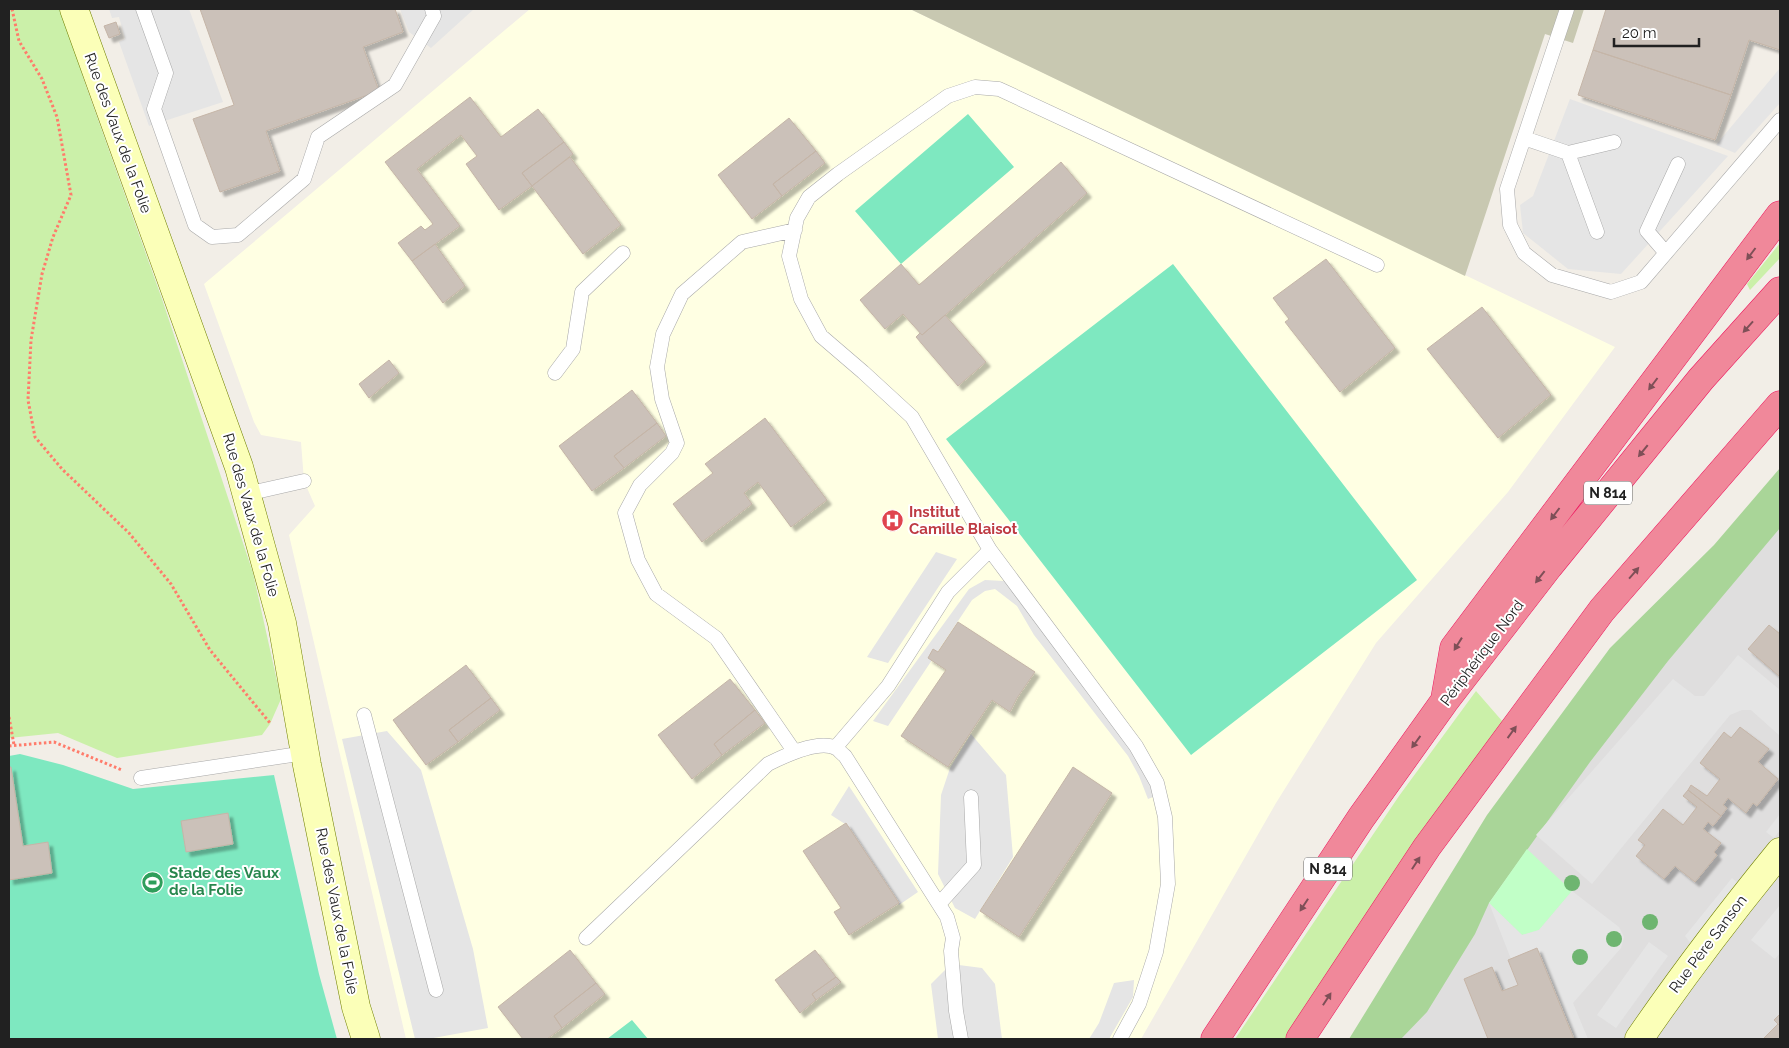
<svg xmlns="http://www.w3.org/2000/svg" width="1789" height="1048" font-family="Raleway,sans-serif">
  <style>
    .residential { fill: #dfdede }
    .education { fill: #ffffe3 }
    .construction { fill: #c8c8b1 }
    .grass { fill: #cbf0a9 }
    .forest { fill: #a9d598 }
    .park { fill: #c1ffc7 }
    .pitch { fill: #7ee8c0 }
    .parking { fill: #e5e5e5 }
    .building { fill: #cbc1b9; stroke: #c5b5a7; filter: url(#shadow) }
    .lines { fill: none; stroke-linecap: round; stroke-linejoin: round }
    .lane-casing { stroke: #a8a8a8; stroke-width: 15 }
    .secondary-casing { stroke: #718000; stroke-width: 29 }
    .highway-casing { stroke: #ed175e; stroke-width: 29 }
    .path { stroke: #ff7c6b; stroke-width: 3; stroke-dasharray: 2.5 2.5; stroke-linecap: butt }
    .lane { stroke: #fff; stroke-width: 14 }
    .secondary { stroke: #fbffb8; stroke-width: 28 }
    .highway { stroke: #f0889a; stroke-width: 28 }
    .tree { fill: #6eb570 }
    .oneway { fill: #7e4f57 }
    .labels { text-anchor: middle; stroke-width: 4; stroke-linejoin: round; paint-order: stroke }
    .shield { fill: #fff; stroke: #646464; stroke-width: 1 }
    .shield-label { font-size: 14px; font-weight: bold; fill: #212121 }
    .street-label { font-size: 15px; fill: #212121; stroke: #fff }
    .health-label { font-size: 15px; font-weight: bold; fill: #be3a42; stroke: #fff; text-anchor: start }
    .leisure-label { font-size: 15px; font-weight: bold; fill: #27864d; stroke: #fff; text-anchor: start }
  </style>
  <defs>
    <filter id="shadow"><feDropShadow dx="4.5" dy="4.5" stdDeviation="1" flood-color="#0004"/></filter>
  </defs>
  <rect width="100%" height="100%" fill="#f2eee7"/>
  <!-- residential -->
  <path class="residential" d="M1780 502V1039H1400L1514 833Z"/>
  <!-- education -->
  <path class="education" d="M530 9H910L1615 347 1508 492 1376 643 1276 803 1141 1039H406L289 535 315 506 304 481 301 442 261 435 254 422 204 284Z"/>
  <!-- construction -->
  <path class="construction" d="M910 9H1584L1573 43 1545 34 1465 276Z"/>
  <!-- grass -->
  <path class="grass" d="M9 9H61L85 83 162 299 253 573 281 699 270 724 262 735 117 758 58 733 9 738Z
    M1780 243V258L1750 290 1747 284Z
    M1476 691 1503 722 1424 829 1285 1039H1235L1399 796Z"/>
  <!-- forest -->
  <path class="forest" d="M1780 468V528L1668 661 1590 762 1489 903 1475 934 1427 1012 1401 1039H1349L1487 815 1610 648 1714 545Z"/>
  <!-- park -->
  <path class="park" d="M1527 849 1572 891 1539 930 1522 935 1489 903Z"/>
  <!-- pitch -->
  <path class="pitch" d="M968 114 1014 167 901 264 855 211Z
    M1173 264 1417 580 1191 755 946 439Z
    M20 754 63 765 133 789 274 775 319 974 337 1039H9V756Z
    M632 1020 648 1039H607Z"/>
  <!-- parking -->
  <path class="parking" d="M109 9H189L223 102 149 126 119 42 125 39 119 17 112 18Z
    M400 9H474L431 48 409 32Z
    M1780 68V103L1735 153 1716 145Z
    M1570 99 1728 156 1621 274 1568 269 1523 233 1520 205 1533 196Z
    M936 552 957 559 888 663 867 657Z
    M985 580 1004 581 1026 602 1135 750 1158 795 1148 799 1139 776 1128 756 1034 635 1017 606 995 589 985 591 972 600 888 726 873 721 969 589Z
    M1738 655 1780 690V736L1751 710H1742L1730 715 1592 884 1536 835 1673 679 1695 696H1704Z
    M387 731 421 770 473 949 488 1028 428 1039H415L342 739Z
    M971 734 1006 775 1013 857 975 919 955 908 938 874 941 795 950 768Z
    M849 786 918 892 899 905 845 824 831 815Z
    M1780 814V830L1774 838 1766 832Z
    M1732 878 1739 884 1692 945 1685 936Z
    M1572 891 1619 927 1624 937 1621 948 1573 1003 1588 1039H1574L1537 949 1511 959 1489 903 1522 935 1539 930Z
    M1780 905V953L1775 959 1751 940Z
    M1649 942 1668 956 1616 1028 1597 1015Z
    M951 964 982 968 995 984 1002 1039H938L931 984Z
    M1134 980 1133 997 1109 1039H1089L1099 1023 1114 983Z"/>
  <!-- building -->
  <path class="building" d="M200 9H395L403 32 363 47 379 91 266 131 280 171 220 192 193 119 234 105Z
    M1606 9H1780V50L1749 40 1731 95 1593 50Z
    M116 22 120 34 109 38 104 26Z
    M1593 50 1731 95 1715 140 1578 95Z
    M470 97 501 137 538 109 564 142 522 173 532 186 499 210 466 164 477 156 461 135 417 169 460 226 412 261 398 243 421 226 425 230 433 224 385 162Z
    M789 118 816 151 773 184 782 196 752 219 718 175Z
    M564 142 573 154 532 186 522 173Z
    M816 151 825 163 782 196 773 184Z
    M570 157 621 225 583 254 532 186Z
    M1061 162 1087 193 922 335 903 314 885 329 860 300 901 264 919 285Z
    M435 244 465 286 443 303 412 261Z
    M1326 259 1395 348 1340 392 1285 322 1289 319 1273 298Z
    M1482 307 1551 395 1498 438 1427 349Z
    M945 315 986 362 958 386 916 337 920 333 922 335Z
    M389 360 399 373 369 398 359 384Z
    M632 390 657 423 614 456 624 468 592 491 559 446Z
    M765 418 827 500 791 527 758 482 744 493 752 504 702 542 673 504 713 473 705 464Z
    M657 423 666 436 624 468 614 456Z
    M958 622 1035 672 1017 698 1010 712 992 700 948 767 901 736 946 670 928 658 933 649 938 652Z
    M1769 625 1780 634V677L1748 649Z
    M466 665 491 698 449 730 458 742 426 765 393 720Z
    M730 679 755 710 714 744 722 755 692 779 658 735Z
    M491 698 500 710 458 742 449 730Z
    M755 710 765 723 722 755 714 744Z
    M1740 727 1769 749 1758 762 1778 779 1757 806 1753 803 1746 813 1728 798 1723 805 1727 808 1721 816 1688 790 1691 785 1707 796 1720 779 1700 763 1724 732 1731 738Z
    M9 767H11L23 846 48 842 52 873 9 880Z
    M1073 767 1112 793 1019 937 980 911Z
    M1688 790 1721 816 1713 826 1708 822 1703 829 1721 843 1714 852 1717 855 1695 882 1675 866 1664 879 1636 856 1645 845 1638 840 1663 809 1683 825 1697 807 1683 796Z
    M228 813 233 844 186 852 181 821Z
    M846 823 899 903 849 935 834 912 841 908 803 851Z
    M1537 948 1574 1039H1488L1464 979 1492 967 1502 991 1518 985 1508 960Z
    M570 950 596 983 554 1016 562 1028 547 1039H523L498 1007Z
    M815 950 836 977 812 994 816 1000 800 1013 775 980Z
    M836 977 841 982 816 1000 812 994Z
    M596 983 605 994 562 1028 554 1016Z
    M1780 1014V1026L1774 1020Z
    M1778 1024 1780 1026V1039H1763Z"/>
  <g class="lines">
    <defs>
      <path id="lane" d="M143 9 166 73 154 109 195 225 212 237 238 235 304 179 318 137 395 85 434 16 432 9
        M1567 9 1507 189 1510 225 1524 253 1552 275 1611 292 1641 282 1780 120
        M1524 138 1568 153
        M1597 232 1568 153 1614 142
        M1666 253 1647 231 1678 164
        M555 373 573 349 582 292 623 253
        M246 494 304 481
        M990 550 912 417 863 372 821 336 801 299 789 256 797 218 809 197 838 174 948 96 975 87 999 89 1377 265
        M364 715 436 990
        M835 748 888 686 948 592 990 550 1136 746 1157 783 1165 817 1168 884 1156 952 1139 1004 1120 1039
        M794 751 716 638 656 594 638 560 625 513 640 485 672 453 677 443 662 399 657 367 663 334 682 294 742 242 795 230
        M141 778 305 753
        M939 904 974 865 971 797
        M586 938 768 764C784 756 818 739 836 748 839 750 842 754 845 756L947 917 953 938 951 951 956 1011 961 1039"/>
      <path id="secondary" d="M74 9 239 467 282 623 307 765 356 1007 366 1039
        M1639 1039C1683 975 1731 912 1780 852"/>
      <path id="highway" d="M1445 699 1454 648 1780 215
        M1215 1039 1361 818 1444 702 1549 566 1701 379 1780 291
        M1300 1039 1427 847 1602 610 1780 405"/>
    </defs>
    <!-- lane casing -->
    <use href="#lane" class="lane-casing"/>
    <!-- secondary casing -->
    <use href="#secondary" class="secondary-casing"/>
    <!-- highway casing -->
    <use href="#highway" class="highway-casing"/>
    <!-- path -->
    <path class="path" d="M12 9 19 41 42 79 57 117 71 195 53 237 42 274 31 340 28 400 35 437 62 469 129 533 171 584 210 650 270 723
      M9 717 14 745
      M9 746 54 742 122 770"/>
    <!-- lane -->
    <use href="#lane" class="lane"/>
    <!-- secondary -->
    <use href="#secondary" class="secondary"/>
    <!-- highway -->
    <use href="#highway" class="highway"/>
  </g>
  <!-- trees -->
  <g class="tree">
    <circle cx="1572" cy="883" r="8"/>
    <circle cx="1650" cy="922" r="8"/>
    <circle cx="1614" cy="939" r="8"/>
    <circle cx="1580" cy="957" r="8"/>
  </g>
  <!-- one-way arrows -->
  <defs><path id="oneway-solid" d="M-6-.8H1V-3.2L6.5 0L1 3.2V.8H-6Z" transform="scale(1.25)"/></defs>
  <g class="oneway">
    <use href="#oneway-solid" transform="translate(1751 254) rotate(127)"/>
    <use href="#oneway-solid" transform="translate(1748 327) rotate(132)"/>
    <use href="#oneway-solid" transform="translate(1653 384) rotate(127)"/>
    <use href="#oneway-solid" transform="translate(1643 451) rotate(129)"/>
    <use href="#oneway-solid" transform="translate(1555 514) rotate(127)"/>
    <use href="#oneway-solid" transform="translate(1634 573) rotate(-49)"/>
    <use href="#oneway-solid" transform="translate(1540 577) rotate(128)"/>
    <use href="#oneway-solid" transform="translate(1458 644) rotate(122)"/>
    <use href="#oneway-solid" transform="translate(1512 732) rotate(-54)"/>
    <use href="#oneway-solid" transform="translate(1416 742) rotate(126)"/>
    <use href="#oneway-solid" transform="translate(1416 863) rotate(-57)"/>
    <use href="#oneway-solid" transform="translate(1304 905) rotate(123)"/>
    <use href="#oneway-solid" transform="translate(1327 999) rotate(-57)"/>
  </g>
  <!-- icons -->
  <defs>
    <symbol id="hospital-disc" viewBox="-11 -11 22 22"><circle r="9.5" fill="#e0444e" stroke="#fff"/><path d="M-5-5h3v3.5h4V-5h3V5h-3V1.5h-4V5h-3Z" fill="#fff"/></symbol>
    <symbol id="stadium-disc" viewBox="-11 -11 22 22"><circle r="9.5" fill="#2e9e5b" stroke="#fff"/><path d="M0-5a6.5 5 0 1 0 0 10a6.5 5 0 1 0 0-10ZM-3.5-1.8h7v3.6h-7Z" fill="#fff"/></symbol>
  </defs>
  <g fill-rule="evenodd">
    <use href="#hospital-disc" x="880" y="508" width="25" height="25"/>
    <use href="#stadium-disc" x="140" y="870" width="25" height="25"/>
  </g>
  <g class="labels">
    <!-- shield labels -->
    <g class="shield">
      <rect x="1584" y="481.5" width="48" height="23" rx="4"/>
      <rect x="1304" y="857.5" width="48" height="23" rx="4"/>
    </g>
    <g class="shield-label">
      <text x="1608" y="498">N 814</text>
      <text x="1328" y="874">N 814</text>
    </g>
    <!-- street labels -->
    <g class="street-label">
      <text transform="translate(118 133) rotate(70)" y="5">Rue des Vaux de la Folie</text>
      <text transform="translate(251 515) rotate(74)" y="5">Rue des Vaux de la Folie</text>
      <text transform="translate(1482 653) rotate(-53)" y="5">Périphérique Nord</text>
      <text transform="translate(337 911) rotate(79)" y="5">Rue des Vaux de la Folie</text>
      <text transform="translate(1708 944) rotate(-53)" y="5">Rue Père Sanson</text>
    </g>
    <!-- health labels -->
    <g class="health-label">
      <text x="909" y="517">Institut<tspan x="909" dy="17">Camille Blaisot</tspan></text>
    </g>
    <!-- leisure labels -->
    <g class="leisure-label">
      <text x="169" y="878">Stade des Vaux<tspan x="169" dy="17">de la Folie</tspan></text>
    </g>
  </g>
  <!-- border -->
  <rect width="1789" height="1048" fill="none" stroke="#212121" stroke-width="20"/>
  <!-- scale -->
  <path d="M1614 38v8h85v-8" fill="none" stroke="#212121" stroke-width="2.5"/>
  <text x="1622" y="38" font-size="15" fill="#212121" stroke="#ffffff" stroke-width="4" paint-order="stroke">20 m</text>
</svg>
